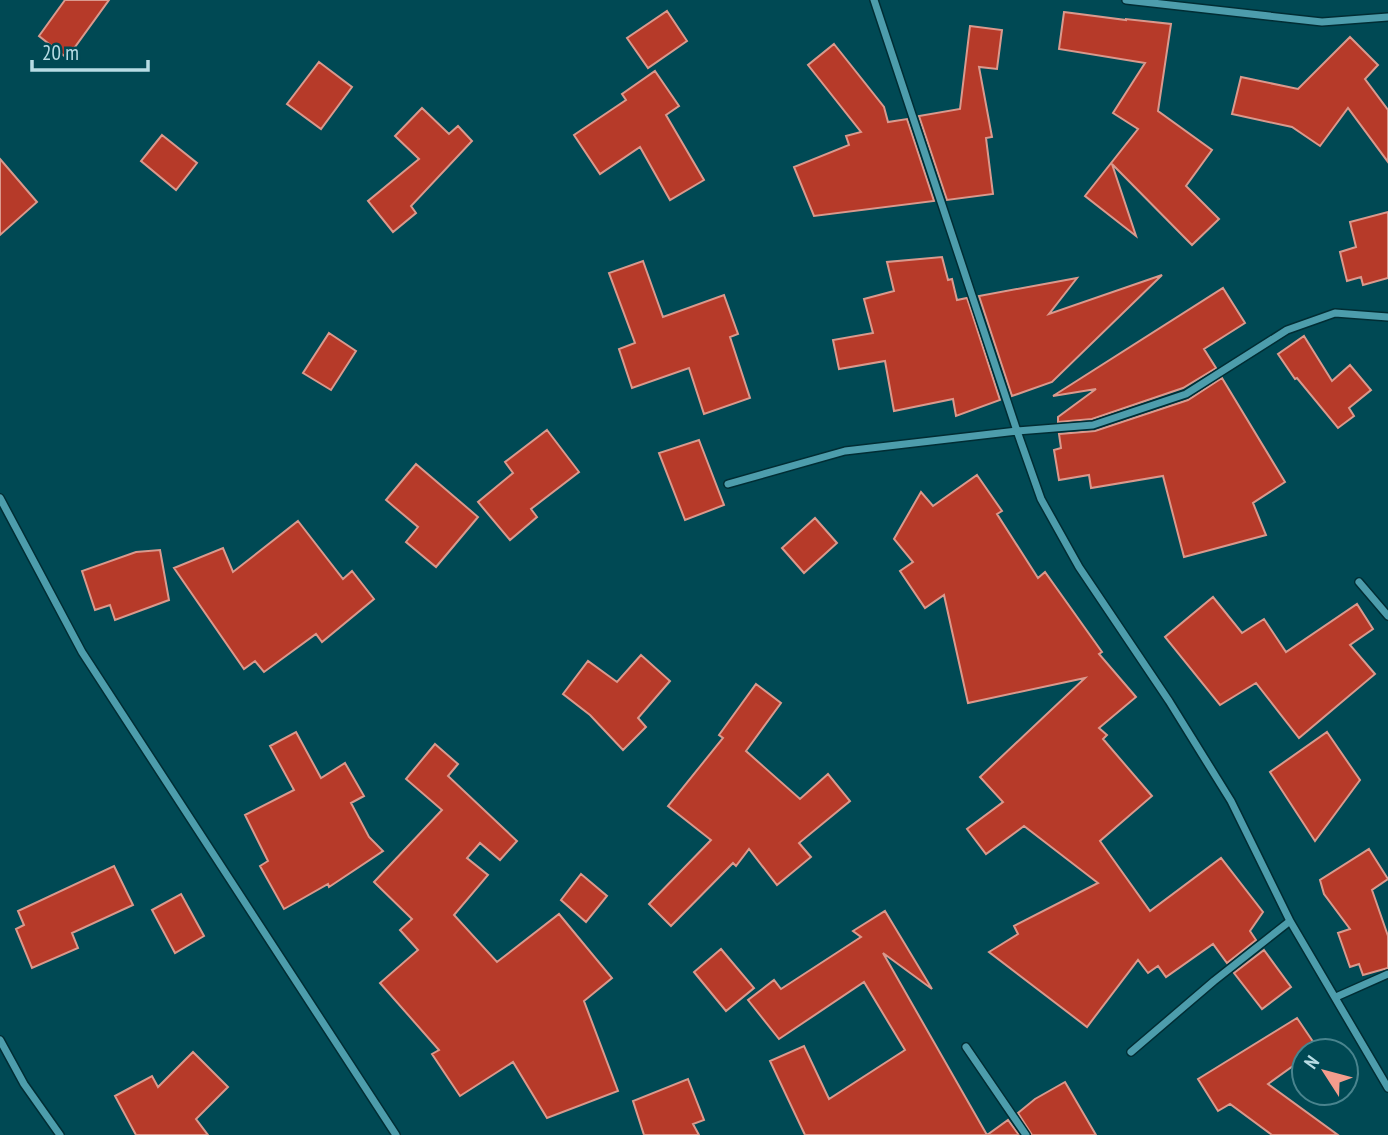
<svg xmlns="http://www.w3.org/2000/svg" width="1388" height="1135" font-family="'PT Sans Narrow',sans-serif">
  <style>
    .building { fill: #b63a29; stroke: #da998d; stroke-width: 2 }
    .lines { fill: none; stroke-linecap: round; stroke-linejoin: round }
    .minor-casing { stroke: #002d34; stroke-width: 10 }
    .minor { stroke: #4d9dac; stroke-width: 7 }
  </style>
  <rect width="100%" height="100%" fill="#004954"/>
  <!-- building -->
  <path class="building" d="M65 0H109L67 58 39 36Z
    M667 11 687 41 648 68 627 38Z
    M1064 12 1126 20V19L1171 24 1158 111 1212 150 1186 186 1219 219 1192 245 1112 164 1136 236 1085 196 1138 129 1113 113 1145 63 1059 49Z
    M970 26 1002 30 997 69 979 67 992 137 986 138 993 194 947 200 919 116 960 109Z
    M1350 37 1378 65 1365 79 1388 110V162L1348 108 1320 146 1292 127 1232 114 1241 77 1298 89Z
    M834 44 884 107 888 122 907 119 934 201 814 216 794 167 849 145 846 136 861 132 808 65Z
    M319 62 352 87 321 129 287 104Z
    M655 71 679 106 666 115 704 180 670 200 640 147 600 174 574 135 626 100 622 94Z
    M422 108 449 134 458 126 472 141 411 206 416 213 393 232 368 201 419 159 395 136Z
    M162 135 197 163 176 190 141 161Z
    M0 159 37 202 0 235Z
    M1388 212V278L1363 285 1361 277 1347 281 1340 252 1356 247 1350 222Z
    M942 257 948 280 952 279 957 300 967 298 1000 400 956 416 953 399 894 411 885 361 839 369 833 340 873 333 864 299 894 291 887 262Z
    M643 261 663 317 724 295 738 334 730 337 750 398 704 414 689 368 632 388 619 349 635 343 609 273Z
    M1162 275 1052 382 1012 396 979 296 1077 278 1049 314Z
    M1223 288 1245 323 1204 349 1216 368 1183 388 1092 419 1058 422V417L1096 389 1053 396Z
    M329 333 356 351 331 390 303 373Z
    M1304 336 1332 381 1350 365 1371 390 1349 408 1354 416 1338 428 1297 378 1295 379 1278 354Z
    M1222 378 1285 482 1253 503 1266 535 1184 557 1163 476 1091 488 1089 475 1059 480 1054 450 1061 448 1059 434 1095 431 1188 400Z
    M547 430 579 472 531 509 537 517 510 540 478 502 513 473 505 462Z
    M699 440 724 505 685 520 659 453Z
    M416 464 478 517 436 567 406 542 418 527 386 500Z
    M977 475 1002 511 997 514 1038 578 1045 572 1102 652 1099 654 1136 697 1099 728 1107 735 1103 739 1152 796 1100 841 1150 911 1221 858 1263 912 1250 931 1256 940 1227 963 1213 944 1166 977 1158 966 1148 973 1138 960 1087 1027 989 952 1018 934 1014 926 1098 883 1024 826 986 854 967 829 1003 802 980 777 1085 678 968 703 944 595 925 608 900 571 913 562 894 539 921 492 933 506Z
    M815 518 837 543 804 573 782 548Z
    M298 521 343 579 352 571 374 599 322 642 316 634 264 672 255 661 244 669 174 568 223 548 233 572Z
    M160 550 169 600 115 620 110 605 95 610 82 571 136 552Z
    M1213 597 1242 633 1264 619 1286 652 1357 604 1373 629 1350 645 1375 674 1299 738 1256 683 1220 705 1165 637Z
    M641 655 670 681 638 718 646 727 623 750 590 715 563 694 588 661 617 682Z
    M756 684 781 703 746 751 800 799 828 774 850 801 799 843 811 857 777 885 749 849 736 866 733 863 671 926 649 904 711 840 668 806 723 738 719 735Z
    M296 732 321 778 345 763 364 796 351 803 369 837 383 851 329 887 328 884 284 909 260 866 268 861 245 815 294 790 270 746Z
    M1327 732 1360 780 1315 841 1270 772Z
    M435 744 458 764 448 776 517 841 500 860 480 843 467 858 488 875 454 915 497 962 559 914 612 978 584 1001 618 1091 547 1118 513 1062 460 1096 432 1054 439 1050 380 983 418 950 400 930 412 919 374 882 442 810 406 779Z
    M1369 849 1388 879 1372 890 1388 936V968L1363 975 1359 964 1350 967 1338 933 1350 929 1324 894 1320 880Z
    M114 866 133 905 72 933 78 948 32 968 16 929 24 925 18 911Z
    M581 874 607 896 586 922 561 900Z
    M181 894 204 936 175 953 152 910Z
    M885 911 932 989 883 953 987 1135 1008 1120 1019 1135H805L770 1061 804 1046 829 1099 905 1050 864 982 779 1039 748 1000 774 980 781 989 861 937 853 931Z
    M721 949 754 988 726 1011 694 972Z
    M1264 950 1291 987 1262 1009 1234 973Z
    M1297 1018 1318 1049 1314 1051H1304V1058L1268 1084 1338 1135H1272L1230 1104 1218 1111 1198 1079Z
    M193 1052 228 1087 196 1119 208 1135H136L115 1096 152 1076 158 1087Z
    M688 1079 704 1120 693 1124 699 1135H644L633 1101Z
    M1065 1082 1096 1135H1032L1018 1113 1035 1099Z"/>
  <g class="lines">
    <defs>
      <path id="minor" d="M874 0 1017 431 1041 499 1079 567 1169 701 1231 801 1290 921 1388 1088
        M1126 0 1322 22 1388 17
        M728 484 845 451 1017 431 1093 425 1186 394 1287 330 1335 313 1388 317
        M0 498 82 652 396 1135
        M1359 582 1388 616
        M1336 997 1388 974
        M0 1040 24 1084 60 1135
        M966 1047 1026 1135
        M1131 1052 1214 981 1290 921"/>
    </defs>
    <!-- minor casing -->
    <use href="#minor" class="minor-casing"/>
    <!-- minor -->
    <use href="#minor" class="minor"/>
  </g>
  <!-- north arrow -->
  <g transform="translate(1325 1072) rotate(306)"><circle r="33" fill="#004954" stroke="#49848e" stroke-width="2"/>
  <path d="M0-5L12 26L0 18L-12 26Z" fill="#f49d8d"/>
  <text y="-10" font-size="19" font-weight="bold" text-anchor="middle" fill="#b7dce4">N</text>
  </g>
  <!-- scale -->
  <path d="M32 60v10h116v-10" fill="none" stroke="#b7dce4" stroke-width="3.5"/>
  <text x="42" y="60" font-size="21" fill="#b7dce4" stroke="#004954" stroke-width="5" paint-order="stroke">20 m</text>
</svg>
